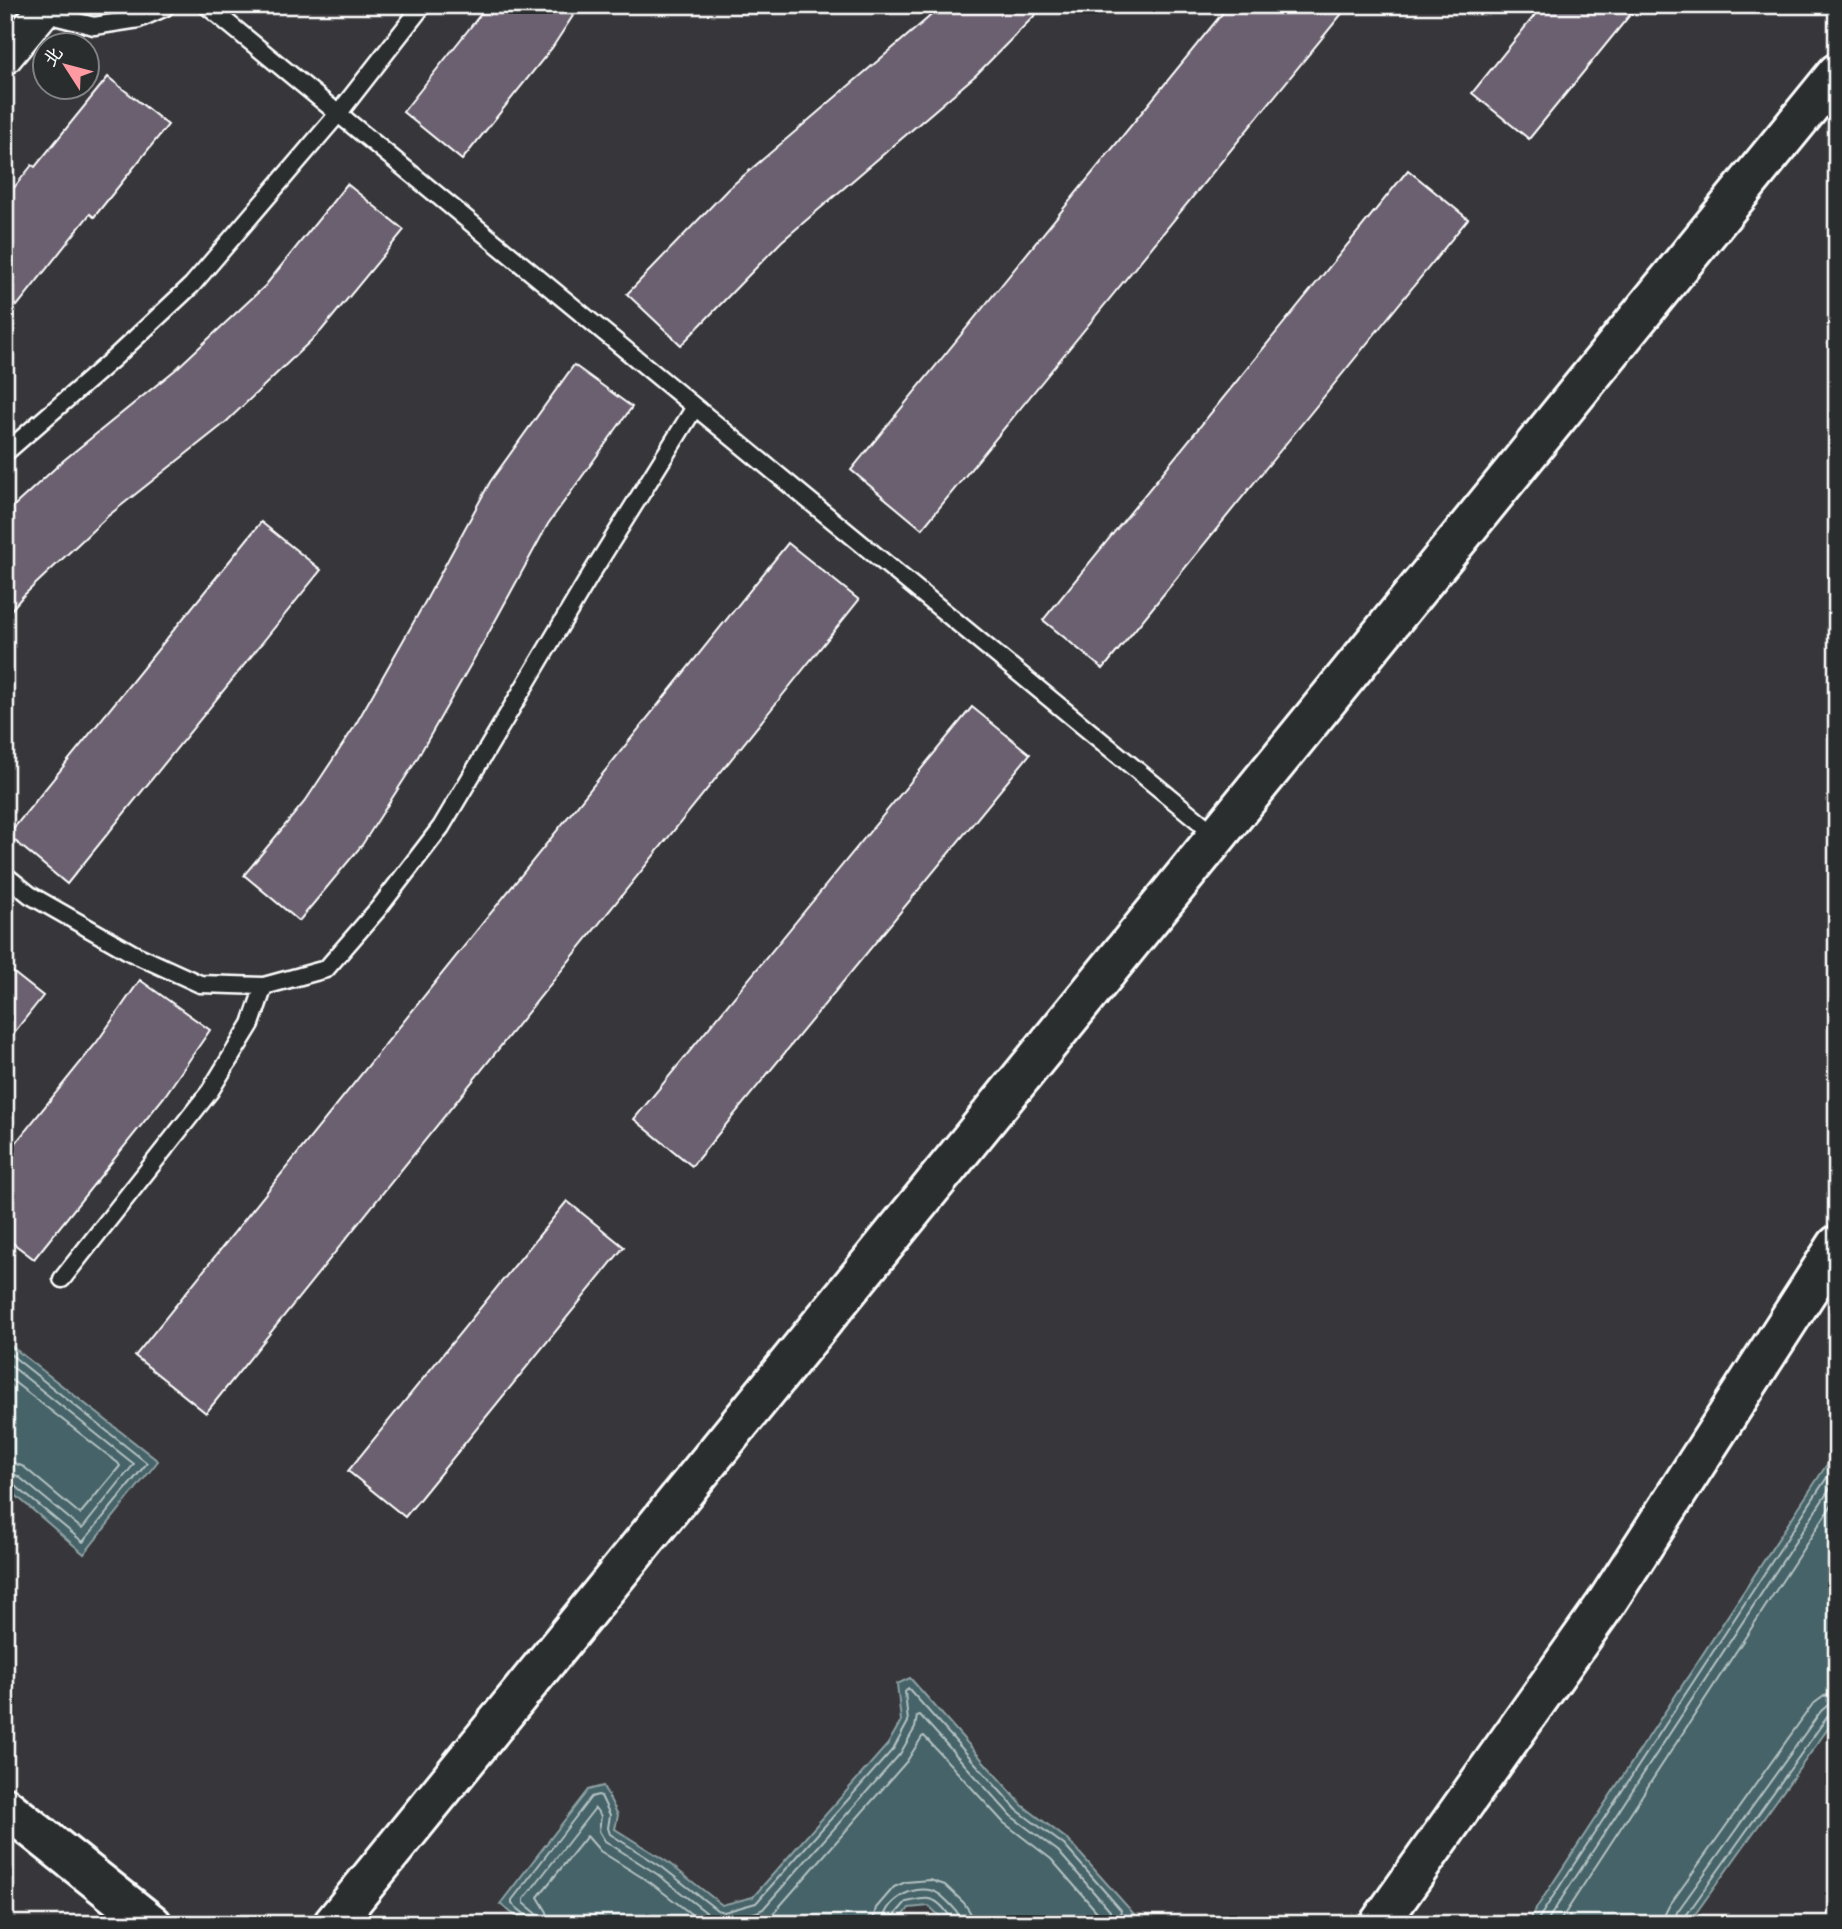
<svg xmlns="http://www.w3.org/2000/svg" width="1842" height="1929" font-family="Caveat,'LXGW WenKai TC',sans-serif">
  <style>
    .water { fill: #456367; stroke: #8fa1a4; stroke-width: 2 }
    .lines { fill: none; stroke-linecap: round; stroke-linejoin: round }
    .shore { stroke: #b5c1c2; stroke-width: 2 }
    .building { fill: #6b606f; stroke: #fff; stroke-width: 2 }
    .lane-casing { stroke: #fff; stroke-width: 21 }
    .street-casing { stroke: #fff; stroke-width: 38 }
    .secondary-casing { stroke: #fff; stroke-width: 44 }
    .lane { stroke: #2a2d2e; stroke-width: 16 }
    .street { stroke: #2a2d2e; stroke-width: 33 }
    .secondary { stroke: #2a2d2e; stroke-width: 38 }
  </style>
  <rect width="100%" height="100%" fill="#37373b"/>
  <filter id="ink" filterUnits="userSpaceOnUse"><feTurbulence type="fractalNoise" baseFrequency=".0143" numOctaves="2"/><feDisplacementMap in="SourceGraphic" scale="14" xChannelSelector="R" yChannelSelector="G"/><feConvolveMatrix kernelMatrix="1 2 1 2 8 2 1 2 1" color-interpolation-filters="sRGB"/></filter>
  <g filter="url(#ink)">
    <!-- water -->
    <path class="water" d="M5 1341 158 1461 84 1554 5 1486Z
      M1837 1449V1716L1688 1924H1526Z
      M910 1678 1022 1805 1068 1840 1134 1914 1120 1924H948L929 1906 909 1908 897 1924H526L500 1904 588 1790 603 1786 618 1815 615 1829 666 1861 722 1905 753 1897 888 1744 901 1721 897 1684Z"/>
    <g class="lines">
      <!-- shore -->
      <path class="shore" d="M5 1350 147 1463 83 1542 12 1483 5 1481
        M5 1361 134 1464 82 1529 18 1476 5 1472
        M5 1375 118 1463 120 1466 80 1514 24 1467 14 1463 5 1462
        M529 1924 527 1916 512 1904V1900L591 1797 598 1795 601 1796 610 1815 608 1828 610 1834 662 1867 717 1910 724 1912 756 1903 894 1748 908 1722 905 1692 908 1688 1017 1810 1064 1845 1121 1910 1118 1924
        M538 1924 536 1913 524 1903V1899L595 1808 601 1816 599 1831 605 1841 657 1874 712 1917 719 1920H726L757 1912 763 1909 900 1754 915 1728 917 1716 920 1715 1011 1816 1058 1851 1110 1911 1109 1924
        M549 1924 547 1912 538 1897 587 1836 600 1851 651 1883 704 1924
        M754 1924 765 1920 772 1915 907 1761 922 1737 924 1736 1004 1823 1051 1859 1098 1913V1924
        M872 1924 876 1908 894 1887 906 1882 930 1880 945 1885 964 1903 970 1912 971 1924
        M883 1924C884 1901 911 1885 933 1891 940 1893 946 1900 951 1905 957 1911 960 1915 961 1924
        M892 1924 893 1917 906 1902C912 1901 922 1898 929 1899 939 1900 951 1915 952 1924
        M1535 1924 1837 1462
        M1545 1924 1837 1478
        M1558 1924 1837 1497
        M1664 1924 1665 1914 1669 1906 1812 1705 1824 1696 1837 1693
        M1674 1924 1677 1912 1821 1711 1828 1705 1837 1704
        M1683 1924 1685 1917 1828 1716 1831 1713H1837"/>
    </g>
    <!-- building -->
    <path class="building" d="M488 5H580L552 48 462 160 403 112Z
      M941 5H1045L976 75 782 241 681 345 627 294 728 189 928 18Z
      M1229 5H1349L922 529 851 470Z
      M1543 5H1638L1529 139 1472 93Z
      M108 77 168 125 94 217 90 214 17 306 9 300 5 305V199L32 165 35 167Z
      M1408 170 1468 219 1103 669 1043 620Z
      M347 184 404 230 321 331 225 423 108 516 23 596 5 617V514L64 460 175 370 265 286Z
      M574 365 632 407 548 524 487 636 414 764 362 845 299 921 244 875 306 800 353 729 425 602 490 482Z
      M261 522 321 570 67 884 8 835Z
      M788 543 859 600 206 1413 135 1356Z
      M972 707 1030 754 692 1166 634 1119Z
      M5 966 43 996 5 1044Z
      M140 980 210 1030 164 1097 34 1259 5 1237V1156L97 1042Z
      M567 1201 624 1247 405 1517 348 1471Z"/>
    <g class="lines">
      <defs>
        <path id="lane" d="M206 5 1217 836
          M42 13 94 26 139 19 164 8 167 5
          M5 453 114 358 192 285 338 114 423 5
          M5 875 30 895 132 953 200 984 264 986
          M62 1279 210 1091 251 1024 264 986 326 969 378 909 441 827 591 574 695 407"/>
        <path id="street" d="M5 57 48 5"/>
        <path id="secondary" d="M5 1807 152 1924
          M333 1924 1837 73
          M1379 1924 1605 1605 1837 1245"/>
      </defs>
      <!-- lane casing -->
      <use href="#lane" class="lane-casing"/>
      <!-- street casing -->
      <use href="#street" class="street-casing"/>
      <!-- secondary casing -->
      <use href="#secondary" class="secondary-casing"/>
      <!-- lane -->
      <use href="#lane" class="lane"/>
      <!-- street -->
      <use href="#street" class="street"/>
      <!-- secondary -->
      <use href="#secondary" class="secondary"/>
    </g>
  </g>
  <!-- margin -->
  <rect width="1842" height="1929" fill="none" stroke="#2a2d2e" stroke-width="28"/>
  <rect x="14" y="14" width="1814" height="1901" fill="none" stroke="#fff" stroke-width="2.5" filter="url(#ink)"/>
  <!-- north arrow -->
  <g transform="translate(66 66) rotate(306)"><circle r="33" fill="#2a2d2e" stroke="#7f8182" stroke-width="2"/>
  <path d="M0-5L12 26L0 18L-12 26Z" fill="#ff9aa2"/>
  <text y="-10" font-size="19" font-weight="bold" text-anchor="middle" fill="#ffffff">北</text>
  </g>
</svg>
